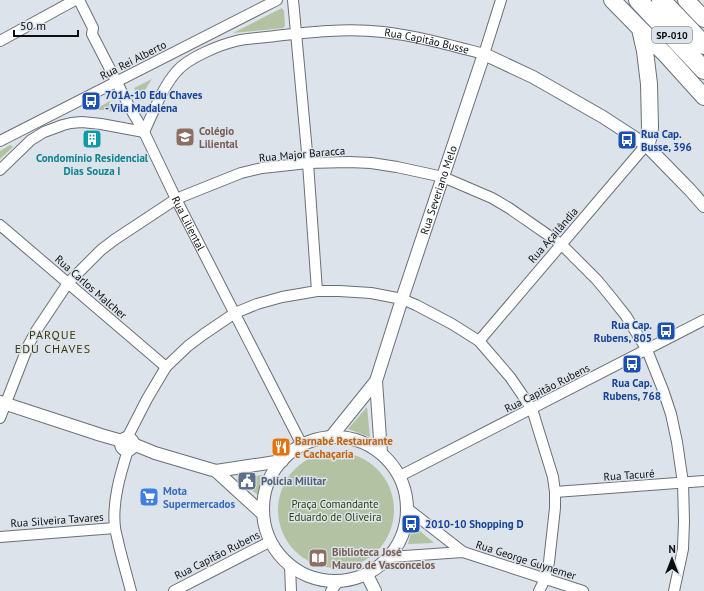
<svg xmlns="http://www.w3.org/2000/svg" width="704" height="591" font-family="'PT Sans',sans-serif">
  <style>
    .green { fill: #b3c2a2 }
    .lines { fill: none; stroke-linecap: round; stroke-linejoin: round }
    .minor-casing { stroke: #6b6f75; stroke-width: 12 }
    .tertiary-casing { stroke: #6b6f75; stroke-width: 14 }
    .trunk-casing { stroke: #6b6f75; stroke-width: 18 }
    .motorway-casing { stroke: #6b6f75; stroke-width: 20 }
    .minor { stroke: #fff; stroke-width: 10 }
    .tertiary { stroke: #fff; stroke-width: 12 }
    .trunk { stroke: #fff; stroke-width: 16 }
    .motorway { stroke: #fff; stroke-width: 18 }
    .labels { text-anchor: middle; stroke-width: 3; stroke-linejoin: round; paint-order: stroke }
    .shield { fill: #dde3ea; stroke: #4b4e51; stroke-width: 1 }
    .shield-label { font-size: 10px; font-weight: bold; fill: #0c0e10 }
    .street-label { font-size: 11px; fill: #0c0e10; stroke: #dde3ea }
    .transit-label { font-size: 11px; font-weight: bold; fill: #164399; stroke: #dde3ea; text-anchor: start }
    .education-label { font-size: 11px; font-weight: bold; fill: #785e54; stroke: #dde3ea; text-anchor: start }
    .culture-label { font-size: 11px; font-weight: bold; fill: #0d838f; stroke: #dde3ea }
    .food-label { font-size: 11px; font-weight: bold; fill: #c56008; stroke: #dde3ea; text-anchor: start }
    .service-label { font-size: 11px; font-weight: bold; fill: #4e5e75; stroke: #dde3ea; text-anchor: start }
    .shop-label { font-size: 11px; font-weight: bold; fill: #366cbe; stroke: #dde3ea; text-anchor: start }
    .park-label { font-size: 11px; fill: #2d410c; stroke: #dde3ea }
    .neighbourhood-label { font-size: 12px; letter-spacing: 1px; fill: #3a370d; stroke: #dde3ea }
  </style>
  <rect width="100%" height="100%" fill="#dde3ea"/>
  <!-- green -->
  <path class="green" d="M282 8 284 11 285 26 283 28 233 33Z
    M152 79 145 90 142 101 134 88Z
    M110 101 116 113 105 110H94Z
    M10 145 13 147 0 159V151Z
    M367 407 370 437 348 429Z
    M278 510a58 58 0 1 1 116 0a58 58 0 1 1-116 0Z
    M263 475 258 495 236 479Z
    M413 525 434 543 408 544Z"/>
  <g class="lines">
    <defs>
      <g id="minor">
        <path id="s1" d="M79 0 93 28 92 34 129 106 144 132 176 199 302 445"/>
        <path d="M293 0 308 163 317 291"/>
        <path d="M0 41 75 0"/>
        <path id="s2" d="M144 132C153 113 163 86 177 71 188 58 219 45 236 41 248 38 262 38 275 36 310 32 347 28 383 32 417 36 450 45 484 54L501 0"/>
        <path d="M0 141 277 0"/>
        <path d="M0 170 31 140 44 132 63 125 71 123 82 122 101 124 144 132"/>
        <path d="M0 225 166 367"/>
        <path d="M479 341 646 145"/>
        <path d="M0 418 28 346 36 331 68 283 101 250 114 240 176 199 241 173 262 168 308 163 349 162 371 163 397 167 443 177 492 198 509 208 561 244 597 280 611 297 626 316 647 350 663 390 671 414 677 442 683 483 684 521 683 549 674 591"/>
        <path d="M127 438 147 399 166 367 188 346 204 334 235 313 257 304 282 297 317 291H339L371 293 402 299 416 305 452 324 479 341 510 377 532 409 553 477 555 492V508L549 562 545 579 539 591"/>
        <path d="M128 450C120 475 112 502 115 528 116 534 118 540 119 546 123 562 127 576 131 591"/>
        <path d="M400 476 704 320"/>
        <path d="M555 492 704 481"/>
        <path d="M408 509 463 552"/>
        <path d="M0 537 115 528"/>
        <path d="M390 557 463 552 583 591"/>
        <path d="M290 566 291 591"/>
        <path d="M174 591 271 541"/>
        <path d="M331 591 338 582"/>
      </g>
      <g id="tertiary">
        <path d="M0 402 101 435 122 441"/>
        <path d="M331 437 376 381"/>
        <circle cx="335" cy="509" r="72"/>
        <circle cx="127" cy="444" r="6"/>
        <path d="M133 444 155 453 216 471 263 514"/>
        <path id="s3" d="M381 453 376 381 402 299 484 54 533 77 603 117 646 145 690 190 704 206"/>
        <path d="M216 471 282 461"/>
        <path d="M367 575 375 591"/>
      </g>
      <path id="trunk" d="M612 0 667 56 704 97
        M686 0 704 19
        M640 29 645 51 649 84 650 127 649 136 646 145"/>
      <path id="motorway" d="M638 0 704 70
        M661 0 686 26 704 45"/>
    </defs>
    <!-- minor casing -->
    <use href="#minor" class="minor-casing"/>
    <!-- tertiary casing -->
    <use href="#tertiary" class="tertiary-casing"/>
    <!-- trunk casing -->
    <use href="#trunk" class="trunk-casing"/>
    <!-- motorway casing -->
    <use href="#motorway" class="motorway-casing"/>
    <!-- minor -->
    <use href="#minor" class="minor"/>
    <!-- tertiary -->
    <use href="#tertiary" class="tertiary"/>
    <!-- trunk -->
    <use href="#trunk" class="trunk"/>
    <!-- motorway -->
    <use href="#motorway" class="motorway"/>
  </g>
  <!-- icons -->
  <defs>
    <symbol id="bus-square" viewBox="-11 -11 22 22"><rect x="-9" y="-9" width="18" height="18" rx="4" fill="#1a4fb4" stroke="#dde3ea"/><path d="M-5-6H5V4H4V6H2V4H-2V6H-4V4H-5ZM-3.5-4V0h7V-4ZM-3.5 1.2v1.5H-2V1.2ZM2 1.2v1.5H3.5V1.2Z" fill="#fff"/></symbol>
    <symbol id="school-square" viewBox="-11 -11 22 22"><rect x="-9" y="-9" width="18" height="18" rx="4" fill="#8d6e63" stroke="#dde3ea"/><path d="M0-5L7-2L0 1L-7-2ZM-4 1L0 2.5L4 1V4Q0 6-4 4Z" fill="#fff"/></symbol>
    <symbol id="building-square" viewBox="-11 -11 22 22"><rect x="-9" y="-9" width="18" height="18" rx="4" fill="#0f9aa8" stroke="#dde3ea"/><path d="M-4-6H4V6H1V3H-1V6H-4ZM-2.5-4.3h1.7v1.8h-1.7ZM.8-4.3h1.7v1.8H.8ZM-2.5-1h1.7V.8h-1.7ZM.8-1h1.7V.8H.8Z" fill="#fff"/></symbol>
    <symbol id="restaurant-square" viewBox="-11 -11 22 22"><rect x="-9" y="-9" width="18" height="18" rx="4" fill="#e8710a" stroke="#dde3ea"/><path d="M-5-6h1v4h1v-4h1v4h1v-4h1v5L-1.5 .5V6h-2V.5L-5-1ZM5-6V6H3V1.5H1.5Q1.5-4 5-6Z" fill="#fff"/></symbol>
    <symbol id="civic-square" viewBox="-11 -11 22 22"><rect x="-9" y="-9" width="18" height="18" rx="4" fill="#5c6f8a" stroke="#dde3ea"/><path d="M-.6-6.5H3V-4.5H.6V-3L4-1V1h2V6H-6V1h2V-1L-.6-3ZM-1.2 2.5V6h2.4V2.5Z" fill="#fff"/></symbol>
    <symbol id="supermarket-square" viewBox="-11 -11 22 22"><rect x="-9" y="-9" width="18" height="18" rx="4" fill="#3f7fe0" stroke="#dde3ea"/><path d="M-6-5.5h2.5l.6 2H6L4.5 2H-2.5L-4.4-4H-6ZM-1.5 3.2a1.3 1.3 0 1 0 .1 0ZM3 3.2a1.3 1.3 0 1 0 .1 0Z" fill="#fff"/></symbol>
    <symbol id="library-square" viewBox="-11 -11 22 22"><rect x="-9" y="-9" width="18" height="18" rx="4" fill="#8d6e63" stroke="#dde3ea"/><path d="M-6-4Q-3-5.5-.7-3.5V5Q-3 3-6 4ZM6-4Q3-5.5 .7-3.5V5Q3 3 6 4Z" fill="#fff"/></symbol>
  </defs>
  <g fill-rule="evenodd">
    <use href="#bus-square" x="80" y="90" width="22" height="22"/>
    <use href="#school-square" x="174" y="126" width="22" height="22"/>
    <use href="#building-square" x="81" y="128" width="22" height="22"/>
    <use href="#bus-square" x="616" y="129" width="22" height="22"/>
    <use href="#bus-square" x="655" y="320" width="22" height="22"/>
    <use href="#bus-square" x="621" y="353" width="22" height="22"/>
    <use href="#restaurant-square" x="270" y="436" width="22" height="22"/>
    <use href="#civic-square" x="236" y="470" width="22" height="22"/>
    <use href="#supermarket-square" x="138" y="486" width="22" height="22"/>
    <use href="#bus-square" x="400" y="513" width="22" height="22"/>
    <use href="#library-square" x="307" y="547" width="22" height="22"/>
  </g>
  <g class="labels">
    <!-- shield labels -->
    <rect class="shield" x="652" y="27" width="40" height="16" rx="3"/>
    <g class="shield-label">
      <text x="672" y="39">SP-010</text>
    </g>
    <!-- street labels -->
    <g class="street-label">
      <text dy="4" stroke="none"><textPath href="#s2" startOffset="329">Rua Capitão Busse</textPath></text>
      <text transform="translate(133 60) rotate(-27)" y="4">Rua Rei Alberto</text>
      <text transform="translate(302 154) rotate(-5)" y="4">Rua Major Baracca</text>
      <text dy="4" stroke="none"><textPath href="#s3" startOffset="273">Rua Severiano Melo</textPath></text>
      <text dy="4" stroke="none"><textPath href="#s1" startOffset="250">Rua Liliental</textPath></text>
      <text transform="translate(553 235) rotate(-49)" y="4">Rua Açailândia</text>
      <text transform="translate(91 287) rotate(41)" y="4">Rua Carlos Malcher</text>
      <text transform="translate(547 388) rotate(-27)" y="4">Rua Capitão Rubens</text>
      <text transform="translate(629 475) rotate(-4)" y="4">Rua Tacuré</text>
      <text transform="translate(57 520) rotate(-4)" y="4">Rua Silveira Tavares</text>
      <text transform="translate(217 555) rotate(-27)" y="4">Rua Capitão Rubens</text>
      <text transform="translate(526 560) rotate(18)" y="4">Rua George Guynemer</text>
    </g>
    <!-- transit labels -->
    <g class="transit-label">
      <text x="105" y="99">701A-10 Edu Chaves<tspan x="105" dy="13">- Vila Madalena</tspan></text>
      <text x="641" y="138">Rua Cap.<tspan x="641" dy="13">Busse, 396</tspan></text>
      <text x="652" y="329" text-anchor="end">Rua Cap.<tspan x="652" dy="13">Rubens, 805</tspan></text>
      <text x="632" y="387" text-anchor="middle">Rua Cap.<tspan x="632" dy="13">Rubens, 768</tspan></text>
      <text x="425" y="528">2010-10 Shopping D</text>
    </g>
    <!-- education labels -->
    <g class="education-label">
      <text x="199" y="135">Colégio<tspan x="199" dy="13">Liliental</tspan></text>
      <text x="332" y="556">Biblioteca José<tspan x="332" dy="13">Mauro de Vasconcelos</tspan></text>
    </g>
    <!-- culture labels -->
    <g class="culture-label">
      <text x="92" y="162">Condomínio Residencial<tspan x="92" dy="13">Dias Souza I</tspan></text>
    </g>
    <!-- food labels -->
    <g class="food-label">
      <text x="295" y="445">Barnabé Restaurante<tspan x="295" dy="13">e Cachaçaria</tspan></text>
    </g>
    <!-- service labels -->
    <g class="service-label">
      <text x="261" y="485">Polícia Militar</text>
    </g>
    <!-- shop labels -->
    <g class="shop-label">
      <text x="163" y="495">Mota<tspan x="163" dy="13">Supermercados</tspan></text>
    </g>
    <!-- park labels -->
    <g class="park-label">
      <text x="335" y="508">Praça Comandante<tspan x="335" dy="13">Eduardo de Oliveira</tspan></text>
    </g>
    <!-- neighbourhood labels -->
    <g class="neighbourhood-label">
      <text x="53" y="339">PARQUE<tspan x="53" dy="14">EDU CHAVES</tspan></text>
    </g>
  </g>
  <!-- north arrow -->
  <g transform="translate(672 559)" stroke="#dde3ea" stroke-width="3" paint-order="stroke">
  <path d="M0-3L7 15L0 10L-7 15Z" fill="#0c0e10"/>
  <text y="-6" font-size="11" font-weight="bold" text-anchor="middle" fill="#0c0e10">N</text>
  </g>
  <!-- scale -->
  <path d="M14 30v6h64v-6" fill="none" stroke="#0c0e10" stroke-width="2"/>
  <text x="20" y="30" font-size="12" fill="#0c0e10" stroke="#dde3ea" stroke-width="3" paint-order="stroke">50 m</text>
</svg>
